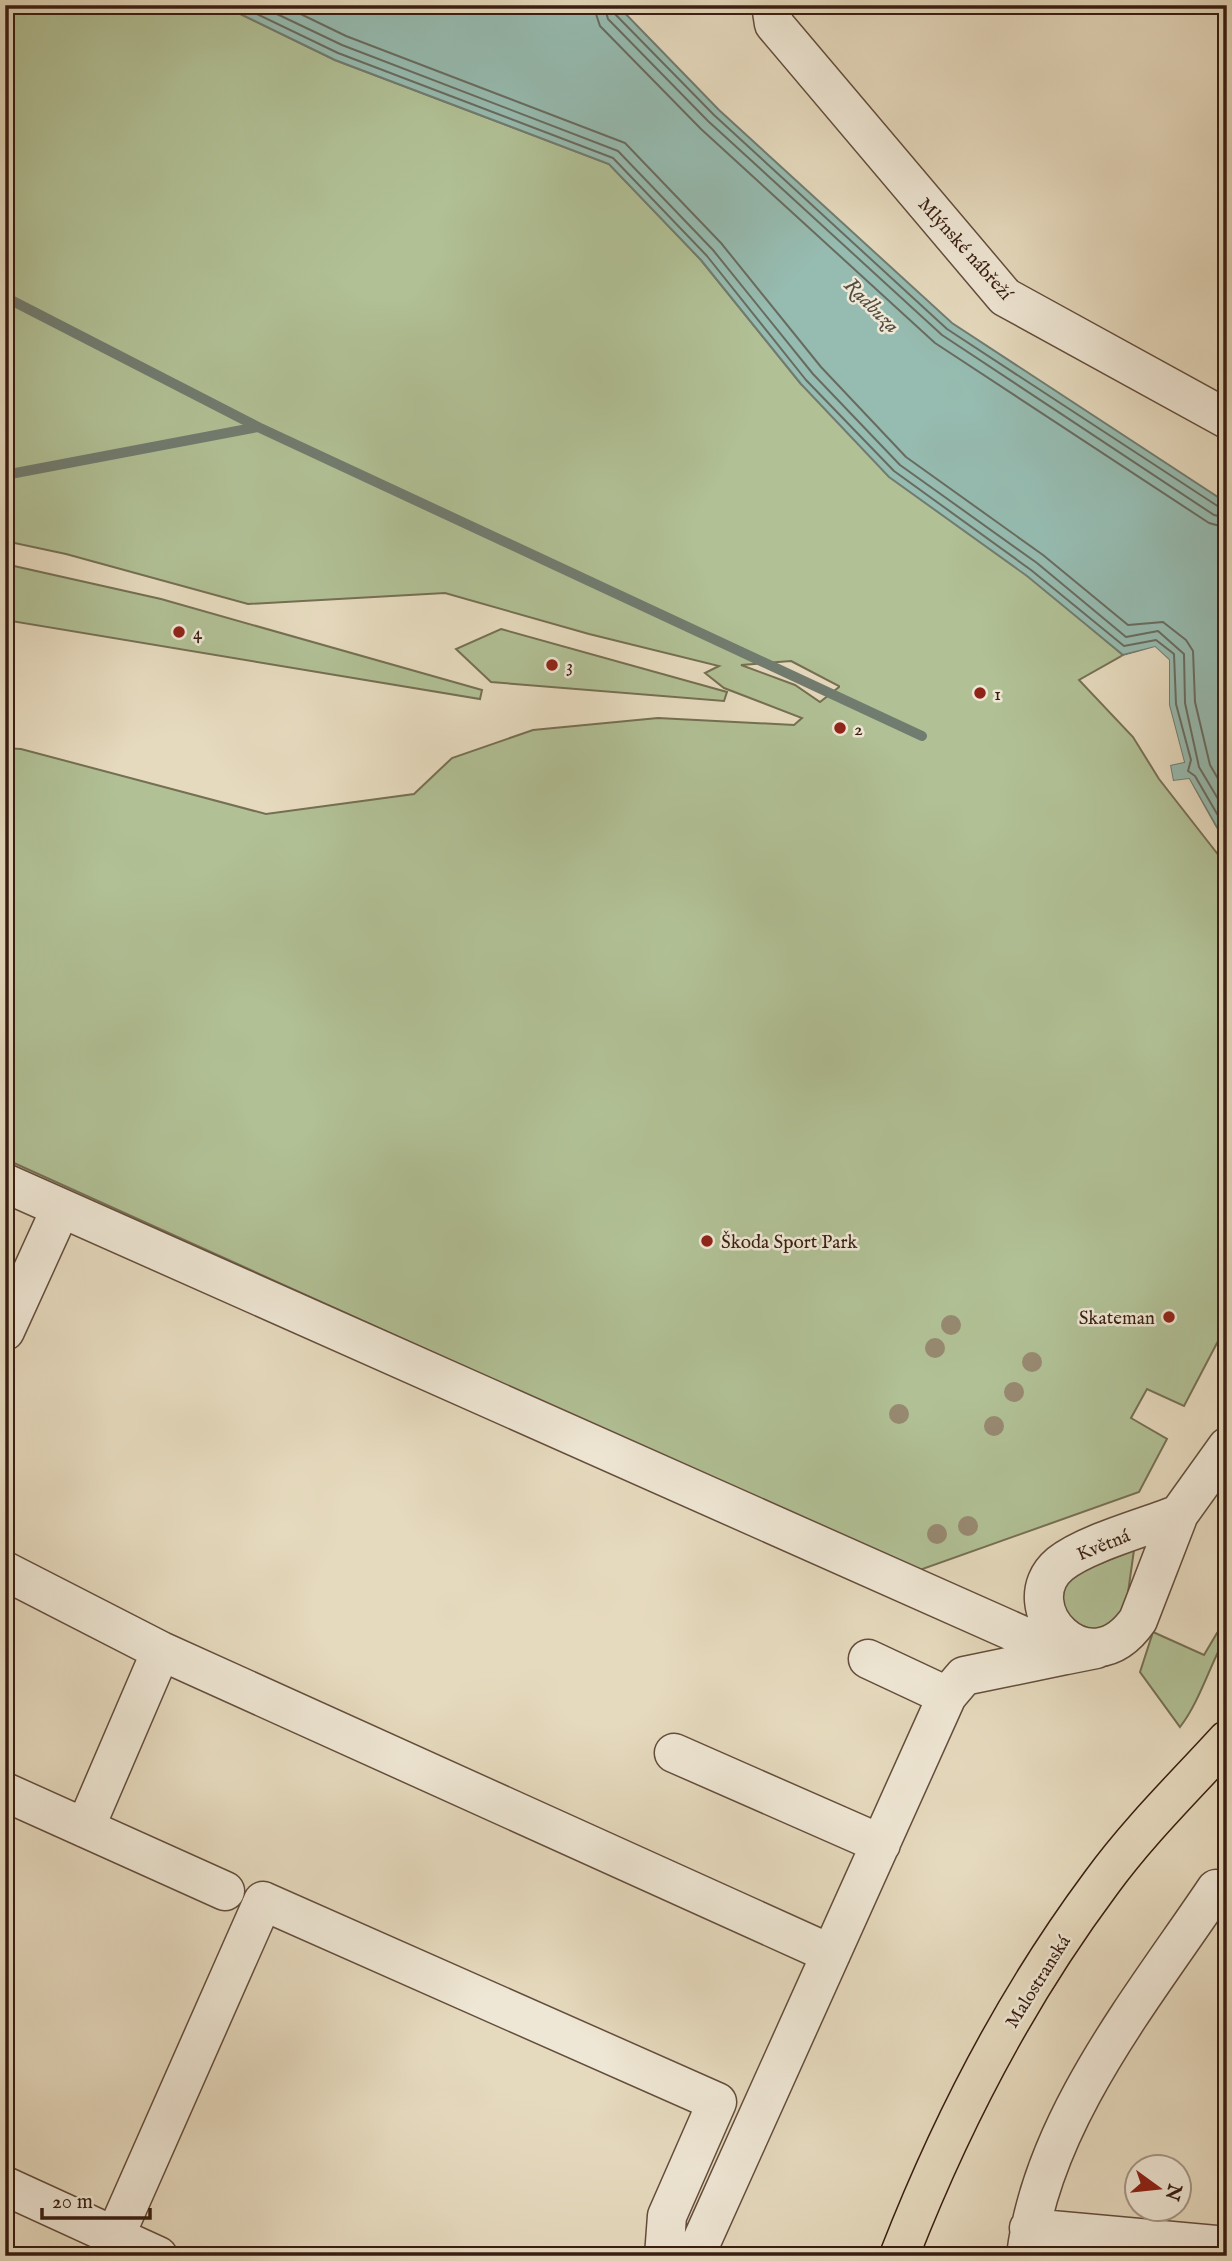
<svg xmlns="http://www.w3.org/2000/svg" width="1232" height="2261" font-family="'IM FELL English',serif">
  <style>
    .green { fill: #b1c095; stroke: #756f53; stroke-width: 2; fill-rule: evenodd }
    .water { fill: #96bbb0; stroke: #717c70; stroke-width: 2 }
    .pier { fill: #e6dabe }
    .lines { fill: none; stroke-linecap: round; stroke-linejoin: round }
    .shore { stroke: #686c60; stroke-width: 2 }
    .stream { stroke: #717c70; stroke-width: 10 }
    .minor-casing { stroke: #644d3c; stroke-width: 41 }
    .major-casing { stroke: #391e11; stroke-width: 41 }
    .minor { stroke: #efe7d5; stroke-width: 38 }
    .major { stroke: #e6dabe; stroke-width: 38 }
    .tree { fill: #978971 }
    .poi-dot { fill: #8f2418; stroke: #efe7d5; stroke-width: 2.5 }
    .labels { text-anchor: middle; stroke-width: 5; stroke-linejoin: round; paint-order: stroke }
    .street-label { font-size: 19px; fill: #391e11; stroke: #efe7d5 }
    .poi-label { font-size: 19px; fill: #391e11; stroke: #efe7d5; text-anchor: start }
    .water-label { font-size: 21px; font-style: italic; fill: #554d41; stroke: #efe7d5 }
  </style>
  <rect width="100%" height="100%" fill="#e6dabe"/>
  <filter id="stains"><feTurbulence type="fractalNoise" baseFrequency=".00286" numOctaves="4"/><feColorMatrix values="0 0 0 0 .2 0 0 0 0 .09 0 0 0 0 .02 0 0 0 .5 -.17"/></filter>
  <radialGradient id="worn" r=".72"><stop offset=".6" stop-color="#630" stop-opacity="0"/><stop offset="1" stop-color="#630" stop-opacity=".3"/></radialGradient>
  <!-- green -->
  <path class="green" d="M5 5H222L335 60 609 164 701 260 801 384 1123 655 1079 680 1133 737 1159 779 1227 866V1324L1184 1406 1147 1389 1131 1418 1167 1439 1139 1492 917 1571 5 1159V748L21 749 266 814 414 794 452 758 533 730 658 718 794 725 802 718 724 688 705 673 719 666 589 634 445 593 248 604 66 554 5 541ZM791 661 839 686V687L820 702 795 685 741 665Z
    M5 564 161 599 482 690 480 699 5 620Z
    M501 629 727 692 724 701 491 682 456 649Z
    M1134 1550 1125 1614 1095 1634 1063 1616 1061 1588 1069 1576Z
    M1153 1632 1204 1655 1217 1633 1226 1636C1210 1665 1199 1703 1180 1727L1140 1672Z"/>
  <!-- water -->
  <path class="water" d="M222 5H617L719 110 952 323 1227 503V845L1189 779 1173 781 1170 765 1184 762 1169 705V660L1155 647 1123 655 1027 576 889 477 801 384 701 260 609 164 335 60Z"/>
  <!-- pier -->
  <path class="pier" d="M1155 647 1169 660V705L1184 762 1170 765 1173 781 1189 779 1227 848 1186 783 1169 782 1167 763 1180 760 1166 706 1165 661 1154 650 1120 657Z"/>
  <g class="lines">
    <!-- shore -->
    <path class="shore" d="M238 5 338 53 613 158 707 256 806 380 894 471 1031 570 1124 646 1156 640 1174 654 1176 704 1191 760 1188 771 1195 776 1227 831
      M258 5 342 45 618 151 713 250 813 374 900 465 1037 563 1126 637 1158 631 1184 654 1185 703 1199 767 1227 814
      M282 5 346 36 625 143 721 243 821 367 906 457 1043 555 1128 625 1163 622 1186 640 1193 651 1195 702 1210 765 1227 794
      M593 5 600 26 701 129 935 343 1209 523 1227 528
      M604 5 608 19 708 121 942 335 1214 515 1227 518
      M612 5 614 13 714 115 947 329 1219 507 1227 509"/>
    <!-- stream -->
    <path class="stream" d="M5 297 258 427
      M5 475 258 427 922 736"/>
    <defs>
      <path id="minor" d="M771 5 774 24 1005 297 1227 419
        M5 1183 1066 1655 1096 1649
        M5 1331 61 1208
        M1179 1514C1147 1527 1086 1543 1060 1564 1010 1606 1088 1692 1138 1620L1179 1514 1227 1447
        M5 1571 161 1651 831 1954
        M868 1659 947 1696
        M674 1753 881 1844
        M5 1792 225 1891
        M85 1828 161 1651
        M5 2186 158 2256
        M1029 2228 1227 2246
        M115 2236 263 1901 717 2102 667 2216 664 2256
        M695 2256 947 1696 964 1676 1066 1655
        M1026 2256C1042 2121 1142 1999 1216 1889"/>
      <path id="major" d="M899 2256C950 2125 1016 1997 1101 1883 1138 1832 1184 1787 1227 1740"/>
    </defs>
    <!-- minor casing -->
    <use href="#minor" class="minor-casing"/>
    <!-- major casing -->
    <use href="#major" class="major-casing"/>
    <!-- minor -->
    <use href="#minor" class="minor"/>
    <!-- major -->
    <use href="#major" class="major"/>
  </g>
  <!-- trees -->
  <g class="tree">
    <circle cx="951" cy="1325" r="10"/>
    <circle cx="935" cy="1348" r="10"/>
    <circle cx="1032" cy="1362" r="10"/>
    <circle cx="1014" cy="1392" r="10"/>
    <circle cx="899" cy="1414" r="10"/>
    <circle cx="994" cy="1426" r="10"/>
    <circle cx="968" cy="1526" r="10"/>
    <circle cx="937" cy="1534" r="10"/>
  </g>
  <!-- markers -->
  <g class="poi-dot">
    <circle cx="179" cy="632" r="7"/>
    <circle cx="552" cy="665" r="7"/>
    <circle cx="980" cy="693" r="7"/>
    <circle cx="840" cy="728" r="7"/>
    <circle cx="707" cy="1241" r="7"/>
    <circle cx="1169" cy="1317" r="7"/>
  </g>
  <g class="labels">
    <!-- street labels -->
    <g class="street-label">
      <text transform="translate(966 248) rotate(48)" y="7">Mlýnské nábřeží</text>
      <text transform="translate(1103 1544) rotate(-22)" y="7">Květná</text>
      <text transform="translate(1037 1981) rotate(-58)" y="7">Malostranská</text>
    </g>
    <!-- poi labels -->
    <g class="poi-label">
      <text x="193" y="639">4</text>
      <text x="566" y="672">3</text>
      <text x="994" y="700">1</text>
      <text x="854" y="735">2</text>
      <text x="721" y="1248">Škoda Sport Park</text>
      <text x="1155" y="1324" text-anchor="end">Skateman</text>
    </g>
    <!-- water labels -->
    <g class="water-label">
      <text transform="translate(872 305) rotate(45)" y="7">Radbuza</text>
    </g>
  </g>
  <!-- margin -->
  <rect width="1232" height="2261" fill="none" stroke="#e6dabe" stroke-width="28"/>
  <rect x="7" y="7" width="1218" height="2247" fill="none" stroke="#391e11" stroke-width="3.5"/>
  <rect x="14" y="14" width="1204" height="2233" fill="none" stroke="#391e11" stroke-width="2"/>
  <!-- north arrow -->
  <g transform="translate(1158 2188) rotate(105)"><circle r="33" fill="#efe7d5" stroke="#a69787" stroke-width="2"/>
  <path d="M0-5L12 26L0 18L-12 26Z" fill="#8f2418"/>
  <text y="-10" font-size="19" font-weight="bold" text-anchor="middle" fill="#391e11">N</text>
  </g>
  <!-- scale -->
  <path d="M42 2208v10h108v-10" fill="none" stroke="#391e11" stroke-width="3.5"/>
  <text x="52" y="2208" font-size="21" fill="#391e11" stroke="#efe7d5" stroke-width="5" paint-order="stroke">20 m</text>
  <rect width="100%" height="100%" filter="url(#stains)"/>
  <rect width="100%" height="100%" fill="url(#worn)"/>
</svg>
